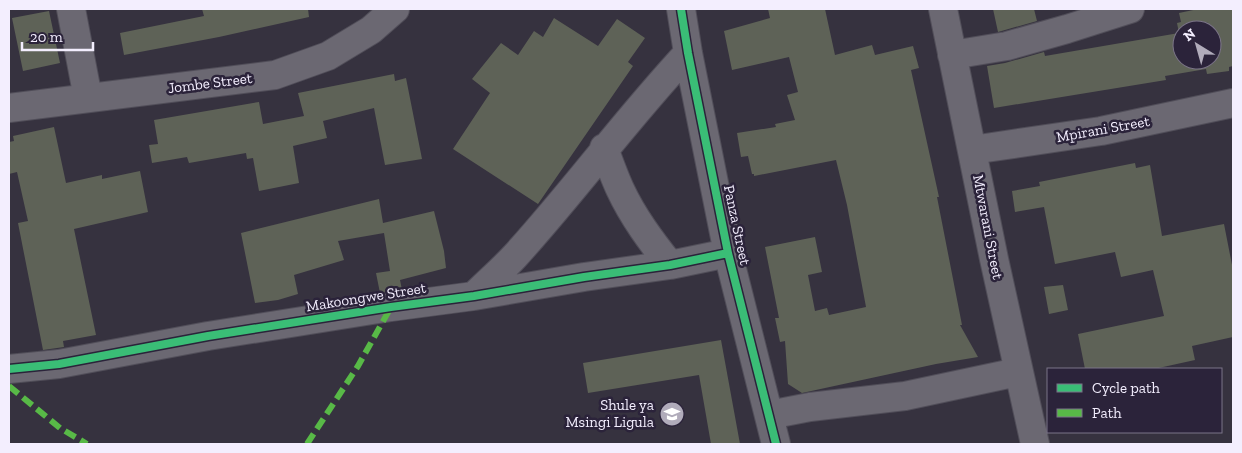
<svg xmlns="http://www.w3.org/2000/svg" width="1242" height="453" font-family="'Zilla Slab',serif">
  <style>
    .building { fill: #5e6257; fill-rule: evenodd }
    .lines { fill: none; stroke-linecap: round; stroke-linejoin: round }
    .minor-casing { stroke: #514e59; stroke-width: 30 }
    .minor { stroke: #6b6872; stroke-width: 28 }
    .quiet { stroke: #58b947; stroke-width: 6; stroke-dasharray: 12 6; stroke-linecap: butt }
    .cycleway-casing { stroke: #2b233a; stroke-width: 11 }
    .cycleway { stroke: #3abd76; stroke-width: 8 }
    .labels { text-anchor: middle; stroke-width: 5; stroke-linejoin: round; paint-order: stroke }
    .street-label { font-size: 15px; fill: #f3eefe; stroke: #2b233a }
    .poi-label { font-size: 15px; fill: #f3eefe; stroke: #2b233a; text-anchor: end }
  </style>
  <rect width="100%" height="100%" fill="#36323f"/>
  <!-- building -->
  <path class="building" d="M202 9H308L309 17 219 37 124 55 120 33 204 16Z
    M768 9H825L835 55 872 45 875 55 913 46 919 68 911 70 939 197H937L962 325H960L978 357 936 364 802 393 788 384 785 341 780 342 775 318H779L765 247 815 237 822 272 808 275 815 311 827 308 829 315 866 307 847 205 836 160 754 176V174H752L748 156 741 157 737 133 776 127 775 124 795 120 787 95 798 92 789 57 732 70 724 31 770 18Z
    M993 9H1034L1037 21 998 32Z
    M1198 9H1232L1233 66 1229 67V71L1207 74 1206 69 1165 76 1166 80 994 108 987 66 1005 63 1044 52 1045 56 1179 33 1177 23 1181 22 1179 13ZM1182 30H1212V60H1182Z
    M49 11 60 63 23 71 12 18Z
    M554 18 598 46 617 19 645 38 628 62 633 66 538 204 453 149 490 93 472 79 501 43 518 55 534 31 543 37Z
    M394 74 395 81 406 78 422 159 385 165 374 108 323 121 327 138 293 146 299 183 259 191 253 158 247 159 246 153 189 163 187 157 152 163 149 145 158 144 154 120 259 102 263 124 304 116 298 93Z
    M54 127 66 183 102 175V179L140 171 148 212 74 229 96 335 63 341 64 347 43 350 18 223 28 221 17 172 9 174V142L14 141 13 136Z
    M1135 163 1136 168 1150 165 1162 236 1224 224 1233 270V337L1192 346 1195 360 1154 369H1085L1078 334 1164 316 1153 270 1121 277 1115 252 1055 264 1044 207 1015 212 1012 191 1040 186 1039 182Z
    M379 199 383 223 434 211 444 251 446 268 400 280 402 290 380 293 376 273 390 271 384 233 338 241 344 260 294 275 298 294 278 300 255 303 241 233Z
    M1063 285 1068 310 1049 314 1044 287Z
    M721 340 740 444H711L699 375 588 393 583 363Z"/>
  <g class="lines">
    <defs>
      <path id="minor" d="M71 9 88 98
        M681 9 688 53 728 253 776 444
        M943 9 994 259 1035 444
        M952 55 1007 46 1067 29 1130 9
        M9 108 275 75 328 56 371 30 395 9
        M604 148C609 162 614 176 620 189 633 217 651 241 670 265
        M972 150 1101 131 1233 103
        M474 296C487 283 502 270 515 256 575 190 627 118 688 53
        M9 369 59 364 208 336 391 307 474 296 584 277 670 265 728 253
        M769 415 810 407 905 396 1018 372"/>
    </defs>
    <!-- minor casing -->
    <use href="#minor" class="minor-casing"/>
    <!-- minor -->
    <use href="#minor" class="minor"/>
    <!-- quiet -->
    <path class="quiet" d="M9 386 60 428 87 444
      M307 444 358 366 391 307"/>
    <defs>
      <path id="cycleway" d="M681 9 688 53 728 253 776 444
        M9 369 59 364 208 336 391 307 474 296 584 277 670 265 728 253"/>
    </defs>
    <!-- cycleway casing -->
    <use href="#cycleway" class="cycleway-casing"/>
    <!-- cycleway -->
    <use href="#cycleway" class="cycleway"/>
  </g>
  <!-- icons -->
  <defs>
    <symbol id="school-disc" viewBox="-11 -11 22 22"><circle r="9.5" fill="#b1acbb" stroke="#2b233a"/><path d="M0-5L7-2L0 1L-7-2ZM-4 1L0 2.5L4 1V4Q0 6-4 4Z" fill="#fff"/></symbol>
  </defs>
  <g fill-rule="evenodd">
    <use href="#school-disc" x="658" y="400" width="28" height="28"/>
  </g>
  <g class="labels">
    <!-- street labels -->
    <g class="street-label">
      <text transform="translate(210 83) rotate(-7)" y="5">Jombe Street</text>
      <text transform="translate(1103 129) rotate(-10)" y="5">Mpirani Street</text>
      <text transform="translate(737 225) rotate(78)" y="5">Panza Street</text>
      <text transform="translate(988 227) rotate(79)" y="5">Mtwarani Street</text>
      <text transform="translate(366 297) rotate(-9)" y="5">Makoongwe Street</text>
    </g>
    <!-- poi labels -->
    <g class="poi-label">
      <text x="654" y="410">Shule ya<tspan x="654" dy="17">Msingi Ligula</tspan></text>
    </g>
  </g>
  <!-- border -->
  <rect width="1242" height="453" fill="none" stroke="#f3eefe" stroke-width="20"/>
  <!-- legend -->
  <rect x="1047" y="368" width="175" height="65" fill="#2b233a" stroke="#7b7488"/>
  <rect x="1057" y="384" width="25" height="8" fill="#3abd76" stroke="#7b7488"/>
  <text x="1092" y="393" font-size="15" fill="#f3eefe">Cycle path</text>
  <rect x="1057" y="409" width="25" height="8" fill="#58b947" stroke="#7b7488"/>
  <text x="1092" y="418" font-size="15" fill="#f3eefe">Path</text>
  <!-- north arrow -->
  <g transform="translate(1197 45) rotate(323)"><circle r="24" fill="#2b233a" stroke="#7b7488"/>
  <path d="M0-4L9 19L0 12L-9 19Z" fill="#b1acbb"/>
  <text y="-8" font-size="14" font-weight="bold" text-anchor="middle" fill="#f3eefe">N</text>
  </g>
  <!-- scale -->
  <path d="M22 42v8h71v-8" fill="none" stroke="#f3eefe" stroke-width="2.5"/>
  <text x="30" y="42" font-size="15" fill="#f3eefe" stroke="#2b233a" stroke-width="4" paint-order="stroke">20 m</text>
</svg>
